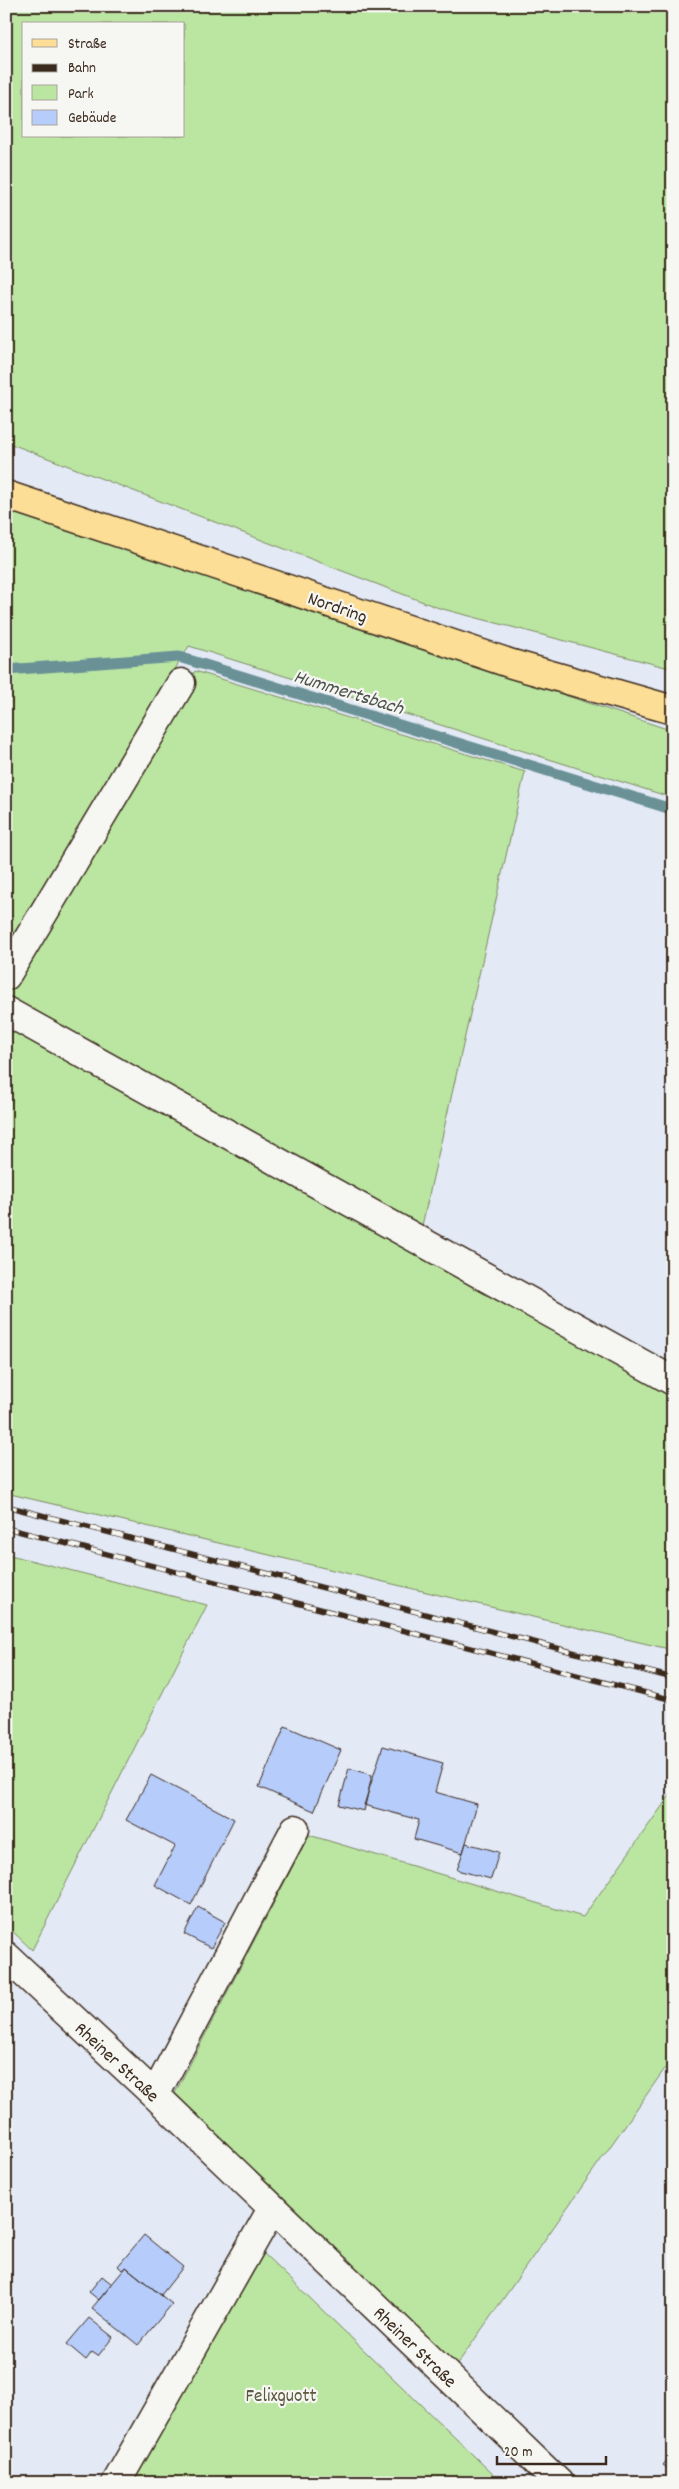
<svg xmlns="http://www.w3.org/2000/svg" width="679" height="2489" font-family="Dekko,sans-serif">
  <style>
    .green { fill: #bbe6a2; stroke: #7b8860; fill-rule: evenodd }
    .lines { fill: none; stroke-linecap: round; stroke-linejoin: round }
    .stream { stroke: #699196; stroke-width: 11 }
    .building { fill: #b6ccfb; stroke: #3b2a1e }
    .minor-casing { stroke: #3b2a1e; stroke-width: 31 }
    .major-casing { stroke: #3b2a1e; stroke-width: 31 }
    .minor { stroke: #f6f6f2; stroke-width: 28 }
    .major { stroke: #fcde96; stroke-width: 28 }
    .rail-casing { stroke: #3b2a1e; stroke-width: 5.5 }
    .rail { stroke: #f6f6f2; stroke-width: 4; stroke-dasharray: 11; stroke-linecap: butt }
    .labels { text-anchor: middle; stroke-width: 4.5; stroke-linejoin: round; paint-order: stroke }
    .street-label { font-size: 19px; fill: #3b2a1e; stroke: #f6f6f2 }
    .park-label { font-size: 19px; fill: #5b593f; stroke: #f6f6f2 }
    .water-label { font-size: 20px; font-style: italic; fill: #4e5550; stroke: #f6f6f2 }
  </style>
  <rect width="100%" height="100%" fill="#e3e9f5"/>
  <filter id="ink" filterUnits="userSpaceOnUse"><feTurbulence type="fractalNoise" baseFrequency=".02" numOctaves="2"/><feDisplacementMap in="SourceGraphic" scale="10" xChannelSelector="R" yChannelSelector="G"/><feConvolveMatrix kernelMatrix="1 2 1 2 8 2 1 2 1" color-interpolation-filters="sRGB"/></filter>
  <g filter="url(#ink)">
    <!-- green -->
    <path class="green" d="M6 6H673V604L668 609 673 611V669L439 608 6 442ZM24 24H184V136H24Z
      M6 510 673 731V798L189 646 6 951Z
      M195 671 525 772 421 1230 6 1002V993Z
      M6 1024 673 1395V1650L6 1493Z
      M6 1554 207 1605 32 1950 6 1925Z
      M673 1791V2057L456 2366 175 2093 309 1835 583 1917Z
      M261 2251 502 2483H128Z"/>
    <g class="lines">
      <!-- stream -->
      <path class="stream" d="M6 670 179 657 668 808 673 812"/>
    </g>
    <!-- building -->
    <path class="building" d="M285 1726 341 1750 314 1811 259 1787Z
      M383 1746 443 1763 435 1792 477 1804 463 1853 414 1839 419 1820 364 1805Z
      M349 1768 372 1775 364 1811 339 1805Z
      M151 1775 234 1819 191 1905 155 1885 175 1846 126 1820Z
      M466 1843 499 1852 491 1879 457 1870Z
      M198 1907 225 1922 211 1948 184 1934Z
      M144 2235 183 2267 161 2295 126 2267 123 2271 118 2266Z
      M126 2267 172 2304 138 2345 92 2308Z
      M102 2276 112 2284 99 2300 89 2292Z
      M89 2318 113 2337 98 2356 92 2352 86 2360 67 2344Z
      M673 2453V2472L663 2465Z"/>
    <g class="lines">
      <defs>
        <path id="minor" d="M6 976 181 683
          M6 1011 673 1381
          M6 1956 155 2095 559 2483
          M155 2095 295 1829
          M116 2483 272 2209"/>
        <path id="major" d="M6 495 512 664 673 710"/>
      </defs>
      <!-- minor casing -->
      <use href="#minor" class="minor-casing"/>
      <!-- major casing -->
      <use href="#major" class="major-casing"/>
      <!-- minor -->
      <use href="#minor" class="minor"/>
      <!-- major -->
      <use href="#major" class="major"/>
      <defs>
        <path id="rail" d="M6 1506 673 1678
          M6 1528 673 1700"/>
      </defs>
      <!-- rail casing -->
      <use href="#rail" class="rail-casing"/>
      <!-- rail -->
      <use href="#rail" class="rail"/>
    </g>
  </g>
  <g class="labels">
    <!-- street labels -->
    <g class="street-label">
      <text transform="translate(338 606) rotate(19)" y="7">Nordring</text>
      <text transform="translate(118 2061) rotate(43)" y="7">Rheiner Straße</text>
      <text transform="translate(416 2346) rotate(44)" y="7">Rheiner Straße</text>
    </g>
    <!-- park labels -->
    <g class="park-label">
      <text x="281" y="2401">Felixguott</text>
    </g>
    <!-- water labels -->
    <g class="water-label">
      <text transform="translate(349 691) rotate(17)" y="7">Hummertsbach</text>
    </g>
  </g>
  <!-- margin -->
  <rect width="679" height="2489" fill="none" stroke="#f6f6f2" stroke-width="25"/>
  <rect x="12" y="12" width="654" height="2464" fill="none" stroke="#3b2a1e" stroke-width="2" filter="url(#ink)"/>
  <!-- legend -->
  <rect x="22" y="22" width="162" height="115" fill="#f6f6f2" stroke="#aba49d"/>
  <rect x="32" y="39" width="25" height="8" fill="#fcde96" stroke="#aba49d"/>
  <text x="68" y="48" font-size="15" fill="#3b2a1e">Straße</text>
  <rect x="32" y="64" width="25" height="8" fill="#3b2a1e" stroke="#aba49d"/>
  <text x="68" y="72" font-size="15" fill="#3b2a1e">Bahn</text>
  <rect x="32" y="85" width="25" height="15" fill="#bbe6a2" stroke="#aba49d"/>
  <text x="68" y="98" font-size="15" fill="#3b2a1e">Park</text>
  <rect x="32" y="110" width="25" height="15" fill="#b6ccfb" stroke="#aba49d"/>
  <text x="68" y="122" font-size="15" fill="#3b2a1e">Gebäude</text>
  <!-- scale -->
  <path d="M497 2456v8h109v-8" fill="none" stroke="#3b2a1e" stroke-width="2.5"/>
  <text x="504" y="2456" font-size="15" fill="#3b2a1e" stroke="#f6f6f2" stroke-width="4" paint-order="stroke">20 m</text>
</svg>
